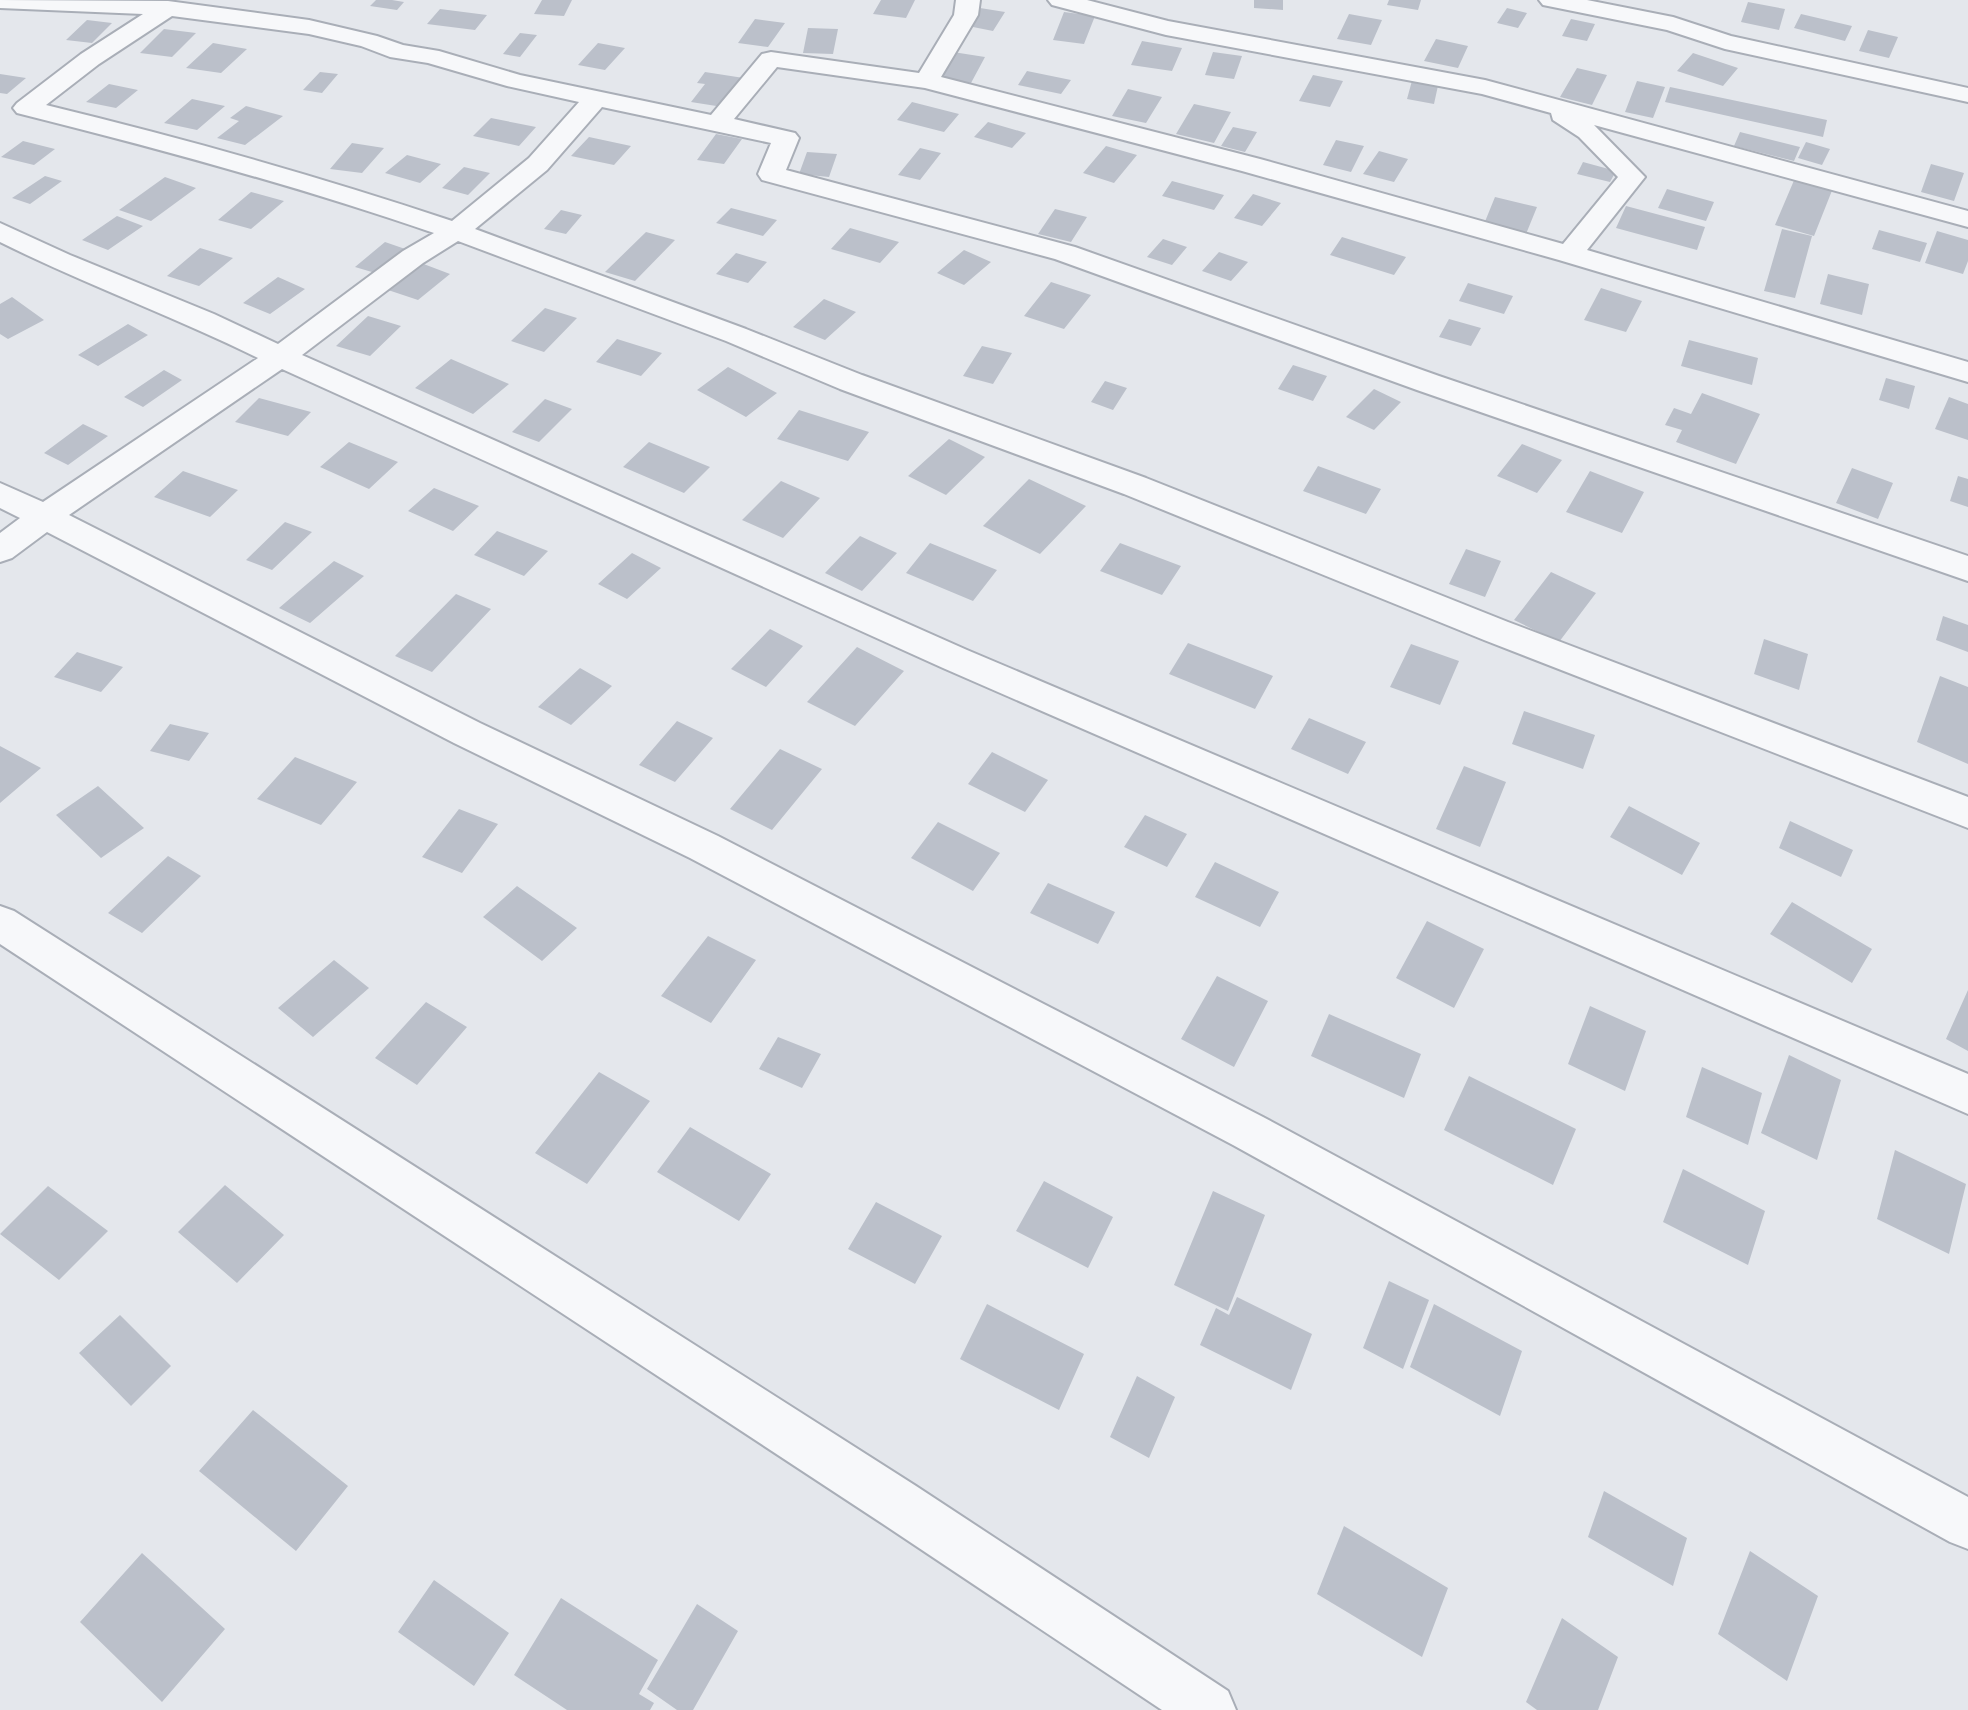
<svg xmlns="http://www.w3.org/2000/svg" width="1968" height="1710" font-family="Karla,sans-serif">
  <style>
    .building { fill: #bbc0ca }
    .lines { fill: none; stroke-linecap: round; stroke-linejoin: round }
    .minor-casing { stroke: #a9aeb7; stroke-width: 4 }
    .minor { fill: #f7f8fa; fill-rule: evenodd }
  </style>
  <rect width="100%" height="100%" fill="#e4e7ec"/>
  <!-- building -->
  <path class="building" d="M376 0H392L404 2 397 10 370 6Z
    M542 0H572L564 16 534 14Z
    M881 0H915L906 18 873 14Z
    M1254 0H1283V10L1254 8Z
    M1389 0H1421L1418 10 1387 5Z
    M1748 2 1785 9 1779 30 1741 22Z
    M980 8 1005 12 993 31 968 26Z
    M1507 8 1527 13 1518 28 1497 23Z
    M440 9 487 15 475 30 427 24Z
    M1064 12 1095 16 1084 44 1053 40Z
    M1349 14 1382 20 1371 45 1337 39Z
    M1801 14 1852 26 1845 41 1794 28Z
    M755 19 785 23 768 47 738 43Z
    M1571 19 1595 24 1587 41 1562 36Z
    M87 20 112 23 92 43 66 40Z
    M808 28 838 29 833 54 803 53Z
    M164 29 196 33 172 57 140 53Z
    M1868 30 1898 37 1889 58 1859 51Z
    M520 33 537 35 520 57 503 54Z
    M1436 39 1468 46 1458 68 1424 61Z
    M1142 41 1182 48 1172 71 1131 65Z
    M213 43 247 49 221 73 186 68Z
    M598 43 625 48 605 70 578 65Z
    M953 52 985 57 971 83 938 78Z
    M1213 52 1242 56 1234 79 1205 75Z
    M1693 53 1738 68 1723 86 1677 71Z
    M1577 68 1607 75 1592 105 1560 97Z
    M1027 71 1071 80 1061 94 1018 85Z
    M320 72 338 74 322 93 303 90Z
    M705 72 750 79 729 108 691 102 705 84 697 83Z
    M0 74 26 78 7 94 0 93Z
    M1313 75 1343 81 1330 107 1299 101Z
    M1413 77 1439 81 1434 104 1407 99Z
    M1637 81 1665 87 1653 118 1625 112Z
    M109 84 138 90 116 108 86 102Z
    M1670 87 1827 120 1823 137 1665 102Z
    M1128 89 1162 97 1146 123 1112 116Z
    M192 99 225 106 197 130 164 123Z
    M912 102 959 114 944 132 897 120Z
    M1194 104 1231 112 1214 143 1176 134Z
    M246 106 283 116 245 145 217 138 239 121 230 118Z
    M491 118 536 127 519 146 473 136Z
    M988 122 1026 133 1012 148 974 137Z
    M1233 127 1257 132 1245 152 1221 146Z
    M1740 132 1800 147 1794 161 1734 146Z
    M716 134 742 139 724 164 697 160Z
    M589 137 631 146 614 165 571 156Z
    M1336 140 1364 146 1351 172 1323 165Z
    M23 141 55 149 34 165 1 157Z
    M1806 142 1830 149 1822 165 1798 158Z
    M352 143 384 148 362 173 330 169Z
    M1106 146 1137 155 1114 183 1083 173Z
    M920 148 941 153 920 180 898 175Z
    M1379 151 1408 159 1394 182 1363 174Z
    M807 152 837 154 829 177 799 174Z
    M407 155 441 164 420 183 385 173Z
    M1583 162 1616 171 1610 182 1577 174Z
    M1931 164 1964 173 1954 201 1921 192Z
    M464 167 490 173 468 195 442 188Z
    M45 176 62 181 30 204 12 198Z
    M165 177 196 188 151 221 119 210Z
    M1795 178 1833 188 1814 236 1775 225Z
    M1172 181 1224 195 1214 210 1162 196Z
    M1667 189 1714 202 1706 221 1658 208Z
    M251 192 284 201 251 229 218 220Z
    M1253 194 1281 203 1262 226 1234 218Z
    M1495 197 1537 207 1526 234 1484 224Z
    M1626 206 1705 227 1697 250 1616 228Z
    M731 208 777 220 763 236 716 223Z
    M1055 209 1087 217 1071 242 1038 234Z
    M561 210 582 215 566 234 544 229Z
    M117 216 143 226 108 250 82 240Z
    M850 228 899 242 880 263 831 249Z
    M1782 229 1812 236 1795 298 1764 291Z
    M1879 230 1927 243 1920 262 1872 249Z
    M1937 231 1968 240V261L1963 274 1925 263Z
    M646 232 675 240 635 281 605 272Z
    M1342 237 1406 257 1394 275 1330 255Z
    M1163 239 1187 247 1172 265 1147 257Z
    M385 242 411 251 382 275 355 267Z
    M200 248 233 258 199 286 167 276Z
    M964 250 991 262 964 285 937 273Z
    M1219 252 1248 262 1231 281 1202 271Z
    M736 253 767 262 748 283 716 274Z
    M421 263 450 274 418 300 388 290Z
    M1828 274 1869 284 1862 315 1820 304Z
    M278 277 305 289 270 314 243 303Z
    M1051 282 1091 295 1064 329 1024 316Z
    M1468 283 1513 296 1504 314 1459 301Z
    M1601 288 1642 301 1626 332 1584 320Z
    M12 297 44 320 8 339 0 334V304Z
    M824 299 856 312 825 340 793 327Z
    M545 308 577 318 544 352 511 341Z
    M368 316 401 326 370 356 336 346Z
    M1449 319 1481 328 1471 346 1439 337Z
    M128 324 148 335 98 366 78 355Z
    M617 339 662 353 641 376 596 362Z
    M1689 340 1758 358 1752 385 1681 366Z
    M982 346 1012 353 993 384 963 376Z
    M451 359 509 384 473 414 415 388Z
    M1293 365 1327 376 1313 401 1278 389Z
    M728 367 777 393 746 417 697 390Z
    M164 370 182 380 143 407 124 397Z
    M1886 378 1915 386 1909 409 1879 400Z
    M1105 381 1127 388 1113 410 1091 402Z
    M1374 389 1401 402 1374 430 1346 417Z
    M1702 393 1760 414 1736 464 1676 442 1682 430 1665 425 1674 408 1691 414Z
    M1949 397 1968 404V440L1935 429Z
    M259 398 311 412 288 436 235 422Z
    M545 399 572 409 539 442 512 432Z
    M799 410 869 432 848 461 777 439Z
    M83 424 108 436 68 465 44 453Z
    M949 439 985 457 946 495 908 476Z
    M349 442 398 462 369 489 320 467Z
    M649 442 710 467 684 493 623 467Z
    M1522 444 1562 460 1537 493 1497 476Z
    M1318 466 1381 489 1366 514 1303 491Z
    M1852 468 1893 483 1878 519 1836 503Z
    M183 471 238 490 210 517 154 497Z
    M1590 471 1644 492 1622 533 1566 512Z
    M1958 476 1968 479V507L1950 501Z
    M1029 479 1086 506 1040 554 983 526Z
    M781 481 820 498 783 538 742 520Z
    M434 488 479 506 453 531 408 511Z
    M285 522 312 532 272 570 246 560Z
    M497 531 548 551 524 576 474 555Z
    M860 536 897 553 862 591 825 573Z
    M930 543 997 570 973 601 906 573Z
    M1120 543 1181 566 1162 595 1100 571Z
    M1466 549 1501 561 1485 597 1449 584Z
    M632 553 661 568 627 599 598 584Z
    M334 561 364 576 310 623 279 608Z
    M1551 572 1596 593 1559 642 1514 620Z
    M456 594 491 609 432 672 395 656Z
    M1943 616 1968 625V652L1936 640Z
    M770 629 803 646 766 687 731 669Z
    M1764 639 1808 654 1799 690 1754 674Z
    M1188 643 1273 676 1255 709 1169 674Z
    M1411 644 1459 661 1440 705 1390 687Z
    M857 647 904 671 855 726 807 702Z
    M77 652 123 667 101 692 54 677Z
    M580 668 612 686 571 725 538 707Z
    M1940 676 1968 687V764L1917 742Z
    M1524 711 1595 735 1583 769 1512 744Z
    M1309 718 1366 742 1348 774 1291 749Z
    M677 721 713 738 675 782 639 765Z
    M170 724 209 733 189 761 150 751Z
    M0 746 41 768 0 803Z
    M780 749 822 769 772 830 730 809Z
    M992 752 1048 780 1025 812 968 784Z
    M295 757 357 782 321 825 257 799Z
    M1464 766 1506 782 1480 847 1436 829Z
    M98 786 144 828 101 858 56 815Z
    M1629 806 1700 843 1682 875 1610 837Z
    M459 809 498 824 462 873 422 857Z
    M1145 815 1187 834 1167 867 1124 847Z
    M1790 821 1853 850 1841 877 1779 848Z
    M938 822 1000 853 973 891 911 858Z
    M168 856 201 876 142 933 108 913Z
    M1215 862 1279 892 1260 927 1195 897Z
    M1048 883 1115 912 1098 944 1030 913Z
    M517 886 577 928 542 961 483 917Z
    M1792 902 1872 949 1852 983 1770 934Z
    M1427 921 1484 949 1454 1008 1396 978Z
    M708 936 756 960 711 1023 661 996Z
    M334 960 369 988 313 1037 278 1008Z
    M1217 976 1268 1001 1234 1067 1181 1039Z
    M1968 990V1051L1946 1039Z
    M426 1002 467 1027 417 1085 375 1058Z
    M1590 1006 1646 1031 1625 1091 1568 1064Z
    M1329 1014 1421 1054 1404 1098 1311 1056Z
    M778 1037 821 1054 802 1088 759 1069Z
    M1789 1055 1841 1080 1817 1160 1761 1133Z
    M1702 1067 1762 1093 1748 1145 1686 1117Z
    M599 1072 650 1101 587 1184 535 1153Z
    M1469 1076 1576 1129 1553 1185 1444 1130Z
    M690 1127 771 1174 739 1221 657 1172Z
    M1895 1150 1966 1184 1949 1254 1877 1219Z
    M1683 1169 1765 1211 1748 1265 1663 1222Z
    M1044 1181 1113 1217 1088 1268 1016 1231Z
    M225 1185 284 1235 237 1283 178 1232Z
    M48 1186 108 1231 59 1280 0 1234Z
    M1213 1191 1265 1215 1228 1311 1174 1285Z
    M876 1202 942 1236 915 1284 848 1249Z
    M1389 1281 1429 1300 1403 1369 1363 1348Z
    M1237 1297 1312 1334 1291 1390 1200 1345 1216 1308 1229 1315Z
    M987 1304 1084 1354 1059 1410 960 1359Z
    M1434 1304 1522 1351 1500 1416 1410 1367Z
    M120 1315 171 1366 131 1406 79 1353Z
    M1137 1376 1175 1397 1149 1458 1110 1437Z
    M253 1410 348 1486 296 1551 199 1471Z
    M1604 1491 1687 1538 1673 1586 1588 1537Z
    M1344 1526 1448 1588 1422 1657 1317 1594Z
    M1750 1551 1818 1596 1787 1681 1718 1634Z
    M142 1553 225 1629 162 1702 80 1622Z
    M434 1580 509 1633 474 1686 398 1632Z
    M561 1598 658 1660 639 1694 654 1703 650 1710H567L514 1675Z
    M697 1604 738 1631 693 1710H677L647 1689Z
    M1562 1618 1618 1657 1598 1710H1537L1526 1702Z"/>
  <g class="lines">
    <defs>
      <path id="minor" d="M0 0 168 1 309 20 377 36 403 45 439 51 520 75 711 115 762 54 771 52 919 73 954 15 956 0H980L978 15 941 77 1260 159 1563 244 1618 177 1579 137 1553 120 1551 113 1482 94 1166 35 1052 5 1048 0H1087L1168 21 1485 80 1968 211V227L1594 125 1645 177 1587 250 1968 362V382L1559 260 1242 171 925 88 777 67 734 119 795 133 799 138 786 170 1075 247 1439 376 1968 556V581L1417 390 1055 259 762 180 758 174 771 143 602 107 547 170 475 229 746 329 862 375 1146 478 1508 622 1968 797V828L1484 640 1124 494 840 389 726 341 458 241 423 263 302 355 967 650 1968 1074V1114L943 668 282 369 69 515 480 723 718 836 1263 1117 1968 1497V1549L1950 1542 1233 1145 690 858 454 743 47 532 12 558 0 562V533L20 518 0 508V483L43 502 258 358C173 316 84 284 0 242V223L70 255 214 314 278 344 403 251 434 233C297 186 157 148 17 113L13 108 17 103 81 54 143 14 0 8ZM172 16 309 34 361 46 390 57 428 63 507 86 579 102 529 158 452 221C318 176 182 138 46 105L99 64Z
        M1539 0H1587L1673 17 1731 36 1968 88V102L1725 49 1667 30 1543 5Z
        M0 906 14 911 916 1486 1228 1691 1236 1710H1162L880 1522 0 944Z"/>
    </defs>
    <!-- minor casing -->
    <use href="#minor" class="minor-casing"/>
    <!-- minor -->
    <use href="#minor" class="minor"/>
  </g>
</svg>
